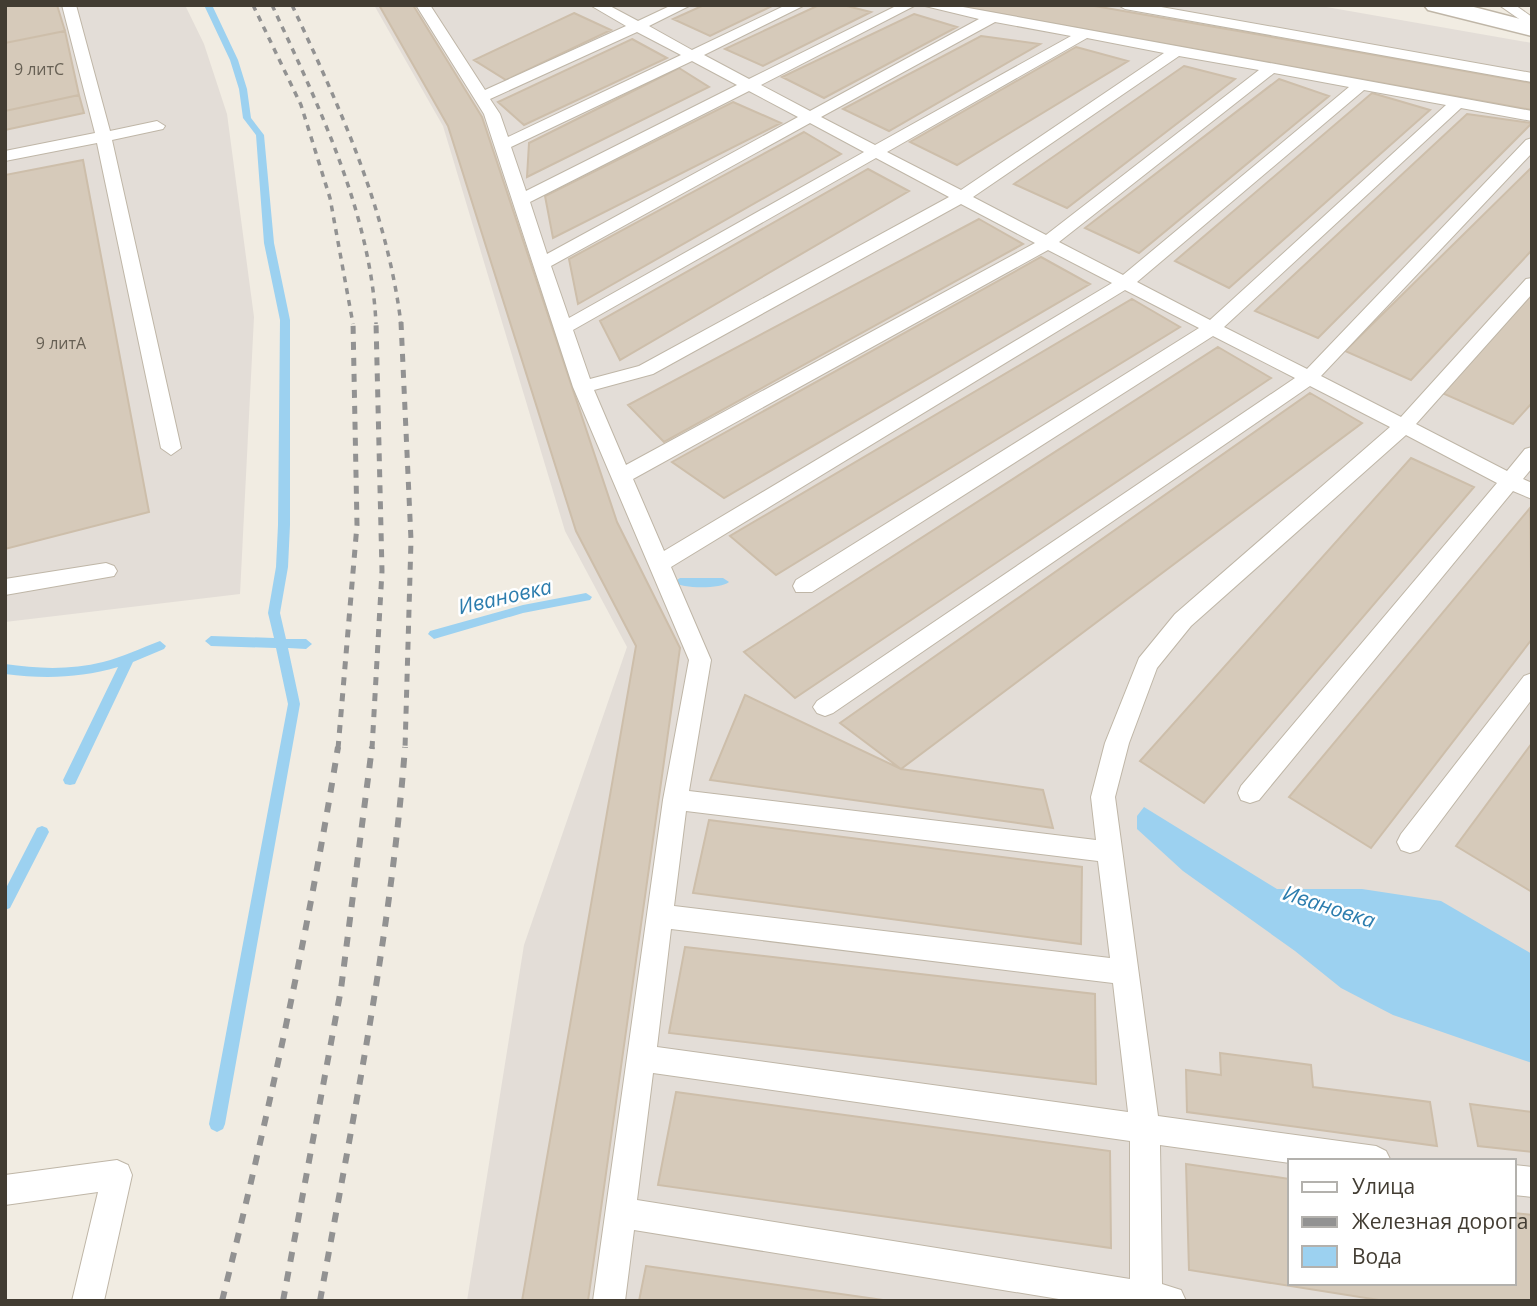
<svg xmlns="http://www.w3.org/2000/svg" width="1537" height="1306" font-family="'Open Sans',sans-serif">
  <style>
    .industrial { fill: #e3ddd7; fill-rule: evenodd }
    .water { fill: #9cd1f0 }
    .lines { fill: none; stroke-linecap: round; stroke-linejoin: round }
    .stream { fill: #9cd1f0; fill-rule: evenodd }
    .building { fill: #d6caba; stroke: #cdbeaa; stroke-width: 2 }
    .service-casing { stroke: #bfb6a7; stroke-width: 2 }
    .minor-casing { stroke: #bfb6a7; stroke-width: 3 }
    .service { fill: #fff; fill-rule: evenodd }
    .minor { fill: #fff; fill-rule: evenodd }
    .rail-far2 { stroke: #929292; stroke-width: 3.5; stroke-dasharray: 6 6; stroke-linecap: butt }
    .rail-far1 { stroke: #929292; stroke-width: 5; stroke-dasharray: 8 8; stroke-linecap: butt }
    .rail { stroke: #929292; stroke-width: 6; stroke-dasharray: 10 10; stroke-linecap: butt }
    .labels { text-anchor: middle; stroke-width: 5; stroke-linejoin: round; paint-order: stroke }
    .number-label { font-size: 16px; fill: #676054 }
    .water-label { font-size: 21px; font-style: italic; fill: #2c7dae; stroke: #fff }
  </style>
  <rect width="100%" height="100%" fill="#f1ece2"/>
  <!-- industrial -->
  <path class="industrial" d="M5 5H185L204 44 227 114 254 317 240 594 5 622Z
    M374 5H1315L1532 43V1301H467L524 945 627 647 565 531 443 126ZM1290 1161H1514V1283H1290Z"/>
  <!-- water -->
  <path class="water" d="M1144 807 1277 889H1362L1441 901 1532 954V1063L1393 1015 1341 988 1295 951 1183 871 1137 829V816Z"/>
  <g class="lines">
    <!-- stream -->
    <path class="stream" d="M204 5H212L238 60 247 89 251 118 264 135 274 243 290 320V525L288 567 280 613 286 639H306L312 644 306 649 288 648 300 704 225 1124 223 1129 217 1132 211 1129 209 1124 288 704 276 648 211 646 205 641 211 636 274 638 268 613 276 567 278 525 280 320 264 243 256 135 243 118 239 89 230 60Z
      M680 578H723L729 582C721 589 682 589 674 582Z
      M586 593 592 597 590 600 523 613 434 639 428 634 430 631 523 605Z
      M160 641 166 646 164 649 133 662 75 784 70 785 65 784 63 780 118 667C80 678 45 679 5 674V664C38 669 71 670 103 662 123 657 141 648 160 641Z
      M42 826 47 828 49 832 10 908 5 910V890L37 828Z"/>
  </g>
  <!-- building -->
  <path class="building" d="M5 5H57L65 31 5 43Z
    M379 5H413L482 117 617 522 680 648 588 1301H522L636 646 576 531 448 126Z
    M704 5H774L710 36 673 19Z
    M819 5H843L871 12 763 66 725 49Z
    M951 5H1089L1369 54 1532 83V110Z
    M574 13 611 30 506 80 474 60Z
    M914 14 957 27 824 98 782 77Z
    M65 31 79 95 5 111V43Z
    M981 36 1040 44 889 131 843 109Z
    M632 39 667 58 524 125 498 102Z
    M1076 47 1128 61 957 165 910 142Z
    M1184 66 1235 79 1067 208 1014 184Z
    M679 68 709 87 527 177 529 143Z
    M1279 79 1329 96 1139 253 1085 228Z
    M1372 93 1430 110 1229 288 1175 261Z
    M79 95 84 113 5 130V111Z
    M733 102 781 123 553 238 545 196Z
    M1467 114 1532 123 1318 338 1255 311Z
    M804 132 841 154 578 304 569 259Z
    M83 160 149 512 5 549V175Z
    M1532 167V250L1411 380 1345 351Z
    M868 169 909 191 620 360 600 321Z
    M979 219 1023 244 664 442 628 405Z
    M1041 257 1090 284 724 498 672 462Z
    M1532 294V403L1513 424 1442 393Z
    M1132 299 1180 327 776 575 730 536Z
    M1218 347 1271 378 795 698 744 652Z
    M1310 393 1362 423 901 769 840 723Z
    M1411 458 1474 487 1204 803 1140 761Z
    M1530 508 1532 639 1371 848 1289 797Z
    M745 695 901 769 1043 790 1053 828 710 780Z
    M1532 743V892L1456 846Z
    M709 820 1082 867 1081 944 693 893Z
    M685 947 1095 994 1096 1084 669 1033Z
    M1220 1053 1311 1065 1313 1087 1430 1102 1437 1146 1187 1112 1186 1070 1221 1075Z
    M676 1092 1110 1151 1111 1248 658 1185Z
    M1470 1104 1532 1112V1152L1478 1146Z
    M1186 1164 1290 1179V1283H1514V1213L1532 1215V1301H1385L1189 1270Z
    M646 1266 890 1301H639Z"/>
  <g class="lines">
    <defs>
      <path id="service" d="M62 5H76L110 131 157 121 165 126 163 129 112 140 181 448 171 455 161 448 97 143 5 161V151L95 133Z
        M416 5H430L485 90 626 26 590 5H608L638 21 672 5H691L649 26 692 50 786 5H805L704 55 749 79 898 5H916L761 85 810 111 979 19 921 5H952L1532 111V121L1461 108 1224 327 1307 369 1526 140 1532 138V153L1321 376 1401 417 1526 279 1532 278V294L1416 424 1507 471 1525 449 1532 447V468L1523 479 1532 483V499L1513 491 1259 800 1250 803 1241 800 1238 793 1241 786 1497 483 1406 435 1191 626 1157 668 1129 743 1115 797 1158 1116 1376 1146 1386 1151 1391 1161H1290V1163L1160 1145 1162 1284 1181 1290 1186 1301H1071L634 1230 625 1301H593L663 800 689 660 573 387 484 114ZM995 22 1071 36 875 145 821 117ZM637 32 681 55 508 137 500 114 490 99ZM1087 38 1164 53 961 190 887 152ZM1179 56 1259 70 1046 235 973 197ZM692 61 737 85 526 191 511 147ZM1274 73 1349 87 1123 275 1059 242ZM1364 90 1446 105 1210 320 1137 282ZM749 91 798 117 547 254 530 202ZM810 123 864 152 569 318 551 266ZM876 158 949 197 639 366 590 379 573 330ZM961 204 1035 243 626 465 594 390 653 374ZM1048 250 1112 283 664 551 633 479ZM1125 290 1199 328 796 580 793 586 796 592H812L1213 336 1295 378 817 701 813 707 817 713 825 716 833 713 1310 386 1390 427 1175 614 1139 658 1105 743 1091 797 1096 840 689 791 711 660 671 567ZM686 811 1098 861 1110 958 674 906ZM671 929 1113 983 1128 1112 657 1047ZM653 1073 1130 1141V1279L637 1200Z
        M1118 5H1150L1532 73V82L1125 9Z
        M1499 5H1515L1532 17V28Z
        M106 563 114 566 117 571 114 576 5 595V579Z
        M1532 673V699L1419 850 1410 853 1401 850 1397 842 1401 834 1524 676Z
        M117 1160 128 1165 132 1175 104 1301H72L98 1192 5 1205V1175Z
        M1514 1165 1532 1167V1197L1514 1195Z"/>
      <path id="minor" d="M1424 5H1466L1532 22V36L1428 10Z"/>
    </defs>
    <!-- service casing -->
    <use href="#service" class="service-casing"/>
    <!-- minor casing -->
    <use href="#minor" class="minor-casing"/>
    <!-- service -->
    <use href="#service" class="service"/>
    <!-- minor -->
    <use href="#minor" class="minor"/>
    <!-- rail-far2 -->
    <path class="rail-far2" d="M253 5 301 105 330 198 353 324
      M272 5C318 104 371 214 376 324
      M292 5C340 108 387 210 401 324"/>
    <!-- rail-far1 -->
    <path class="rail-far1" d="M401 322 411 540 405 749
      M338 749 357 525 353 322
      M372 749 382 571 376 322"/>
    <!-- rail -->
    <path class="rail" d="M222 1301C268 1118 308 933 338 747
      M283 1301 341 989 372 747
      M320 1301C353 1117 391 934 405 747"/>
  </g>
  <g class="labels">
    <!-- number labels -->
    <g class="number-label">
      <text x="39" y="75">9 литС</text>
      <text x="61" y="349">9 литА</text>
    </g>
    <!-- water labels -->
    <g class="water-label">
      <text transform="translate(505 597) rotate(-13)" y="7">Ивановка</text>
      <text transform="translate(1329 907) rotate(18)" y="7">Ивановка</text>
    </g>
  </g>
  <!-- border -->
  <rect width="1537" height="1306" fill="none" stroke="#423c32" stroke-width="14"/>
  <!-- legend -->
  <rect x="1288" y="1159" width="228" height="126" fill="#ffffff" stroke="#b3b1ad" stroke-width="2"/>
  <rect x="1302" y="1182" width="35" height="10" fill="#ffffff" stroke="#b3b1ad" stroke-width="2"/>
  <text x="1352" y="1194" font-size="21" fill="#423c32">Улица</text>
  <rect x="1302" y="1217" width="35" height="10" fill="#929292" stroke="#b3b1ad" stroke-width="2"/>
  <text x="1352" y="1229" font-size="21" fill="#423c32">Железная дорога</text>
  <rect x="1302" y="1246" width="35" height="21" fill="#9cd1f0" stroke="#b3b1ad" stroke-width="2"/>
  <text x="1352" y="1264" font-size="21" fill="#423c32">Вода</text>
</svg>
